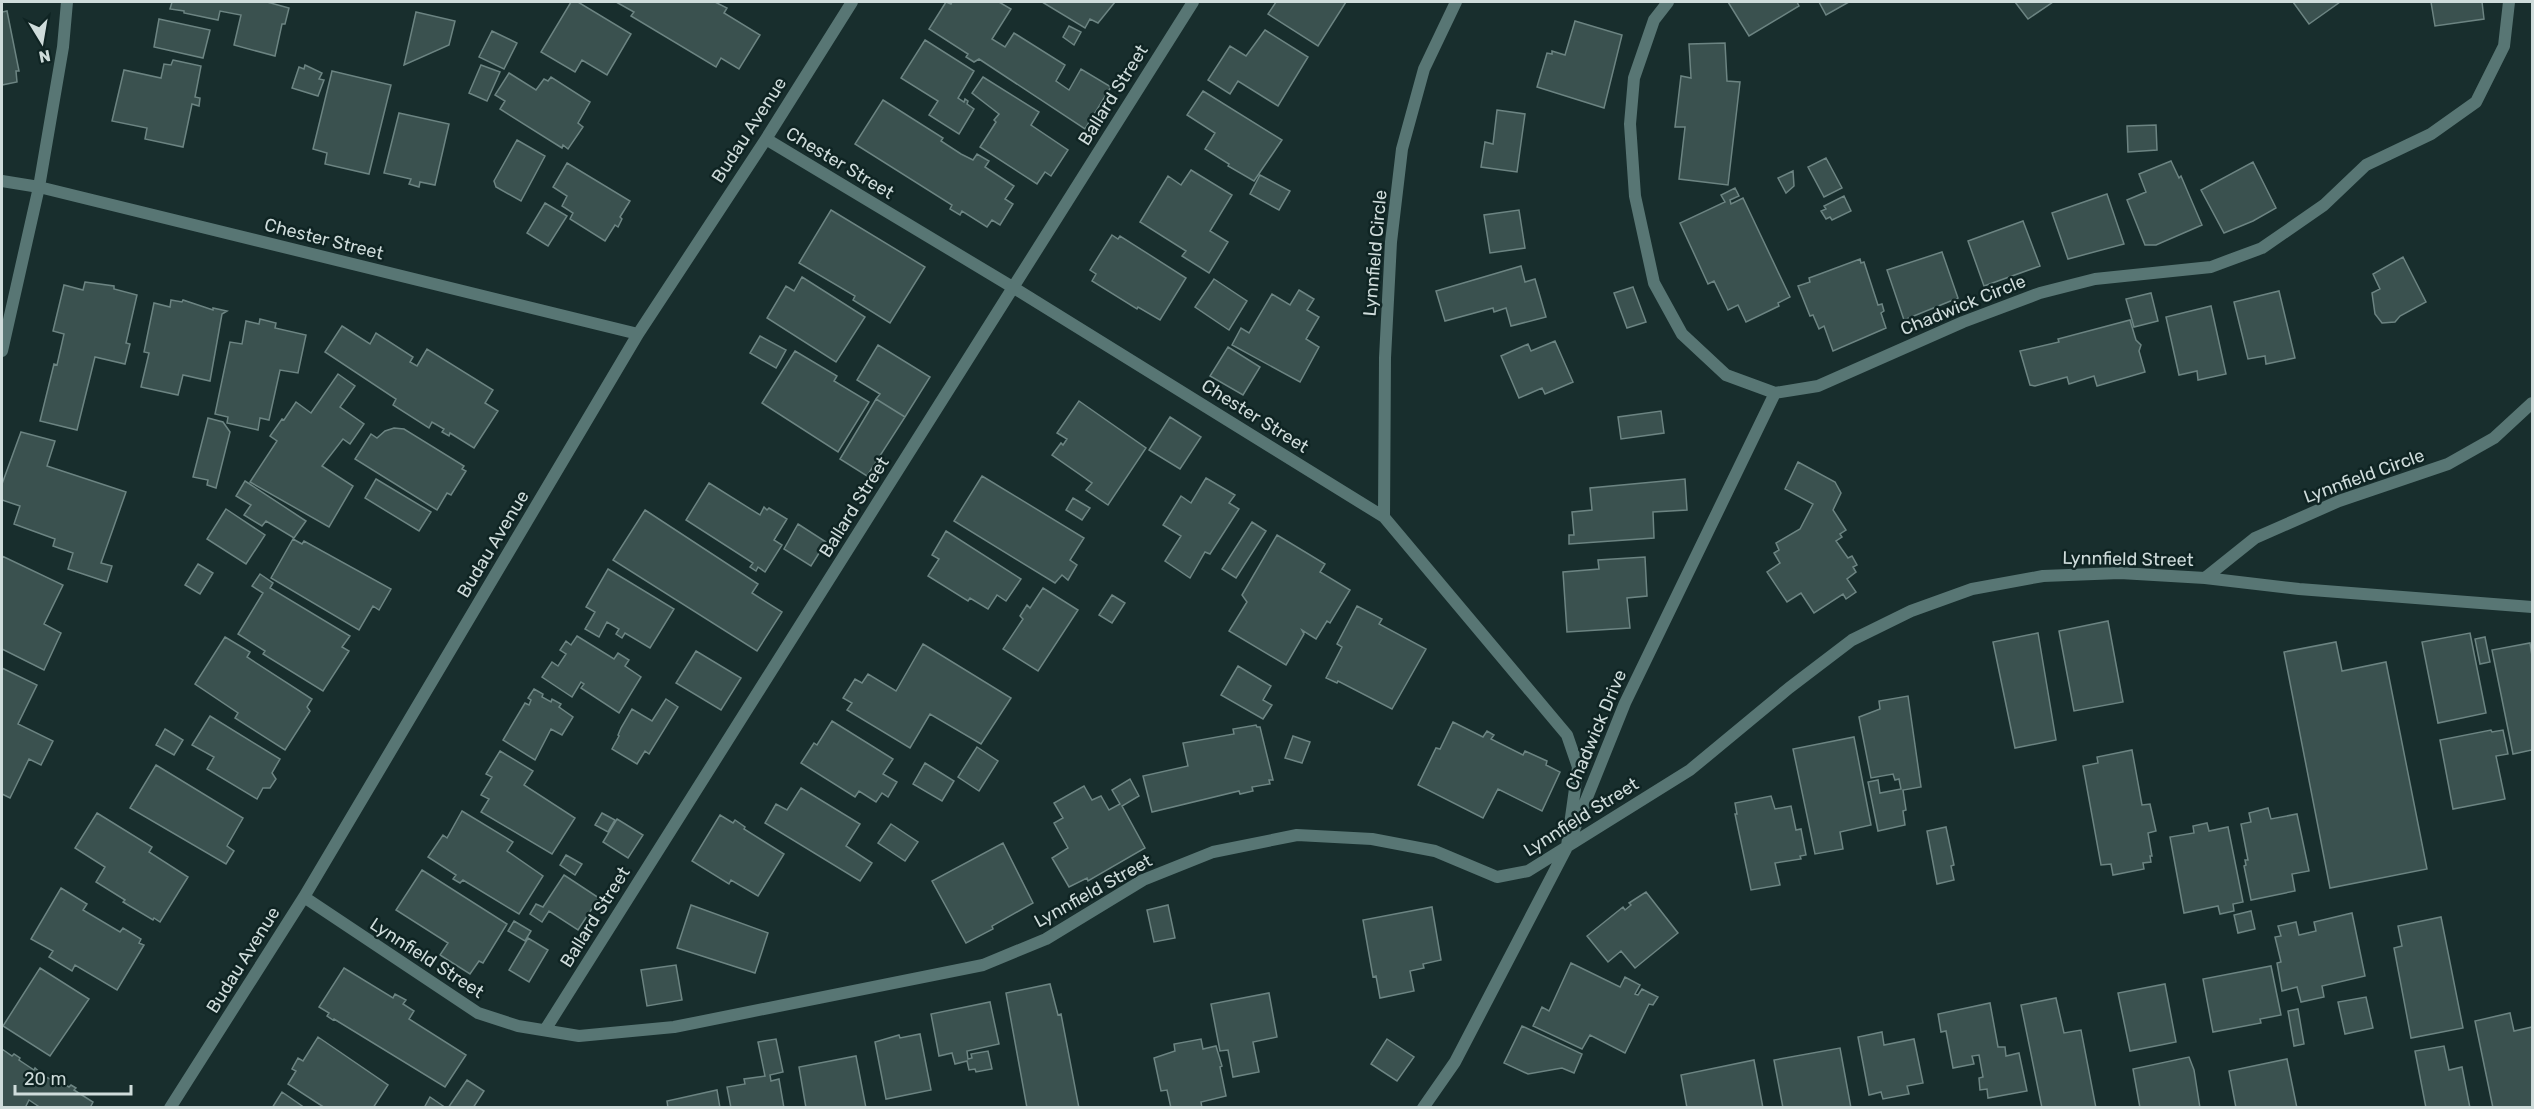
<svg xmlns="http://www.w3.org/2000/svg" width="2534" height="1109" font-family="Rubik,sans-serif">
  <style>
    .building { fill: #3a514f; stroke: #6c8482; stroke-width: 1.5 }
    .lines { fill: none; stroke-linecap: round; stroke-linejoin: round }
    .street { stroke: #587674; stroke-width: 12 }
    .labels { text-anchor: middle; stroke-width: 5; stroke-linejoin: round; paint-order: stroke }
    .street-label { font-size: 18px; fill: #cfdcdb; stroke: #0f2423 }
  </style>
  <rect width="100%" height="100%" fill="#182e2d"/>
  <!-- building -->
  <path class="building" d="M172 2H267L289 8 285 24H282L275 56 234 45 241 15 220 11 218 20 184 13V11L170 9Z
    M571 2H578L631 34 607 75 582 60 575 72 541 52Z
    M616 2H715L727 8 724 13 760 35 739 69 721 58 716 67 631 16 634 12Z
    M946 2 951 4 952 2H999L1011 9 992 39 1005 47 1014 33 1065 65 1056 81 1069 90 1081 69 1111 87 1085 129 979 59 974 62 966 57 968 54 929 29Z
    M1042 2H1115L1098 23 1090 19 1085 28Z
    M1276 2H1346L1318 46 1268 14Z
    M1728 2H1797L1799 6 1749 36Z
    M1819 2H1849L1826 15Z
    M2015 2H2053L2028 19Z
    M2293 2H2340L2309 24Z
    M2431 2H2482L2484 19 2435 26Z
    M7 11 19 71H16L17 82 2 85V12Z
    M416 12 455 21 449 45 404 65Z
    M159 19 210 30 203 58 154 47Z
    M1575 21 1622 35 1604 108 1537 87 1547 53 1552 54V51L1565 55Z
    M1069 26 1081 32 1074 45 1063 37Z
    M1265 30 1308 57 1278 106 1238 81 1230 94 1208 80 1230 46 1246 56Z
    M492 31 517 43 504 69 479 57Z
    M925 40 974 71 958 98 964 102 965 99 968 101 967 104 974 109 959 134 929 115 938 101 901 78Z
    M1725 43 1727 81 1740 82 1728 185 1679 179 1685 127H1675L1681 76 1691 78 1689 44Z
    M173 60 201 66 195 97 200 98 199 106 192 104 183 147 145 139 147 128 112 121 124 70 161 78 164 64 171 65Z
    M305 65 322 73 319 79 324 80 318 96 292 88 299 67 304 69Z
    M481 65 500 72 487 101 469 93Z
    M332 71 391 85 369 174 325 164 327 153 313 149Z
    M509 73 536 90 544 79 548 81 551 77 590 102 578 123 583 127 568 149 563 145 562 148 500 109 505 101 495 95Z
    M983 77 1039 112 1031 125 1068 150 1051 176 1045 172 1037 184 980 147 996 122 994 120 999 114 972 93Z
    M1203 91 1282 140 1254 181 1228 166 1229 164 1205 149 1215 133 1187 115Z
    M883 100 943 138 941 141 961 154 973 160 977 154 989 161 985 167 1014 186 1005 199 1013 204 1000 225 992 220 987 227 962 211 960 215 950 209 952 205 855 144Z
    M1497 110 1525 114 1517 172 1481 167 1485 142 1493 144Z
    M399 113 449 124 435 185 420 182 419 187 409 184 411 179 384 173Z
    M2156 125 2157 150 2128 152 2127 126Z
    M517 140 545 156 521 201 496 187 494 181Z
    M1826 158 1842 188 1824 197 1808 167Z
    M2171 161 2179 178 2181 176 2202 225 2156 245H2145L2127 200 2146 192 2139 174Z
    M2253 162 2276 208 2253 221 2224 233 2201 190Z
    M567 163 630 201 620 217 622 219 618 227 615 225 605 241 570 219 573 213 562 206 567 196 553 187Z
    M1191 170 1232 195 1210 231 1228 242 1209 273 1182 256 1186 251 1140 222 1168 176 1181 185Z
    M1793 171 1794 186 1786 193 1778 178Z
    M1260 175 1290 191 1279 210 1250 194Z
    M1735 188 1739 196 1730 200 1731 204 1743 198 1790 297 1778 303 1779 306 1746 322 1738 305 1728 310 1714 281 1708 284 1680 223 1725 202 1721 195Z
    M2107 194 2124 244 2068 259 2052 213Z
    M1844 196 1851 211 1832 220 1830 217 1826 219 1821 211 1826 209 1824 206Z
    M545 203 567 216 548 246 527 233Z
    M831 210 925 267 890 323 853 300 855 296 799 263Z
    M1519 210 1525 248 1490 253 1484 215Z
    M2023 221 2040 266 1984 286 1968 241Z
    M1112 235 1118 239 1120 236 1186 278 1160 320 1138 307 1137 309 1092 281 1096 274 1090 270Z
    M1942 252 1958 298 1904 320 1887 270Z
    M2403 257 2426 302 2400 316 2395 322 2382 323 2375 314 2372 293 2380 289 2373 274Z
    M1860 259 1861 263 1864 262 1878 305 1882 304 1884 311 1881 313 1886 328 1833 351 1824 326 1819 329 1813 315 1810 316 1798 286 1810 282 1809 278Z
    M1521 266 1525 282 1535 279 1546 317 1511 326 1506 308 1494 312 1493 308 1445 321 1436 291Z
    M802 277 865 317 836 362 767 318 786 286 794 291Z
    M1214 279 1247 301 1229 330 1195 307Z
    M85 282 114 286V289L137 295 126 343 130 344 125 364 95 357 77 430 40 421 54 364 57 365 64 334 53 331 64 285 83 290Z
    M1633 287 1646 322 1627 328 1614 293Z
    M1299 290 1314 299 1307 310 1319 317 1306 339 1319 347 1300 382 1232 345 1241 328 1249 333 1272 294 1290 305Z
    M2279 291 2295 358 2266 364 2265 356 2248 359 2234 302Z
    M2151 293 2158 321 2134 327 2126 299Z
    M171 300 182 302 183 300 213 310V308L227 311 222 314 210 381 183 375 178 395 141 387 149 353 144 352 154 303 170 307Z
    M2211 306 2226 374 2198 380 2197 371 2179 375 2166 317Z
    M260 319 276 323 275 328 306 335 298 373 280 370 269 420 260 418 258 430 227 423 228 417 215 414 230 342 242 344 246 321 259 324Z
    M2130 320 2136 340 2141 345 2139 351 2145 372 2097 386 2094 376 2069 384 2067 377 2035 386 2030 385 2020 351 2059 342 2058 339Z
    M342 326 370 344 376 333 413 357 410 362 417 366 427 349 493 390 485 403 498 411 474 448 450 433 449 436 442 432 444 429 432 422 429 428 393 405 396 399 325 352Z
    M760 336 786 350 776 368 750 353Z
    M1555 341 1573 382 1545 394 1542 388 1519 398 1501 356 1528 344 1531 351Z
    M878 345 930 377 905 417 876 399 880 394 857 380Z
    M1228 347 1260 367 1243 395 1210 376Z
    M795 351 837 376 834 381 869 402 838 452 762 403Z
    M338 374 355 386 340 407 364 424 350 444 343 439 322 466 353 486 329 527 250 482 277 441 270 436 282 419 284 420 296 402 311 413Z
    M876 399 905 417 867 476 840 459Z
    M1079 401 1146 448 1108 505 1086 490 1092 483 1052 455 1061 443 1063 445 1067 439 1057 433Z
    M1661 411 1664 433 1621 439 1618 417Z
    M1170 417 1201 437 1180 469 1149 450Z
    M208 418 223 422 230 432 216 488 207 485 208 480 193 477Z
    M394 428 404 429 464 466 462 469 466 471 451 495 447 493 437 510 355 459 371 434 377 438 385 431Z
    M21 432 55 441 47 466 126 492 101 563 112 566 107 582 68 569 73 553 53 546 55 539 14 524 20 506 2 500V484Z
    M1798 462 1835 482 1841 493 1833 510 1846 530 1840 534 1842 537 1836 541 1848 558 1852 556 1857 565 1853 567 1856 572 1847 579 1856 592 1846 599 1843 594 1814 613 1801 593 1787 602 1767 572 1780 563 1774 553 1779 550 1776 543 1800 529 1813 504 1785 489Z
    M982 476 1084 538 1070 560 1077 565 1068 580 1062 575 1055 583 954 521Z
    M1206 478 1235 495 1229 503 1239 509 1210 554 1205 552 1190 578 1165 561 1181 536 1163 525 1181 496 1191 503Z
    M376 479 431 512 419 531 365 498Z
    M1685 479 1687 510 1653 512 1654 538 1569 544V535H1574L1572 512 1592 510 1590 488Z
    M245 481 306 521 294 538 266 521 262 526 244 515 251 505 236 496Z
    M709 483 760 515 764 507 767 510 769 508 787 519 774 540 782 545 765 572 758 567 756 571 750 567 753 563 686 520Z
    M1073 498 1090 508 1082 520 1066 510Z
    M226 509 265 535 246 564 207 539Z
    M645 510 758 584 752 593 782 612 757 651 613 560Z
    M1252 522 1266 531 1236 578 1222 569Z
    M798 524 826 542 811 566 784 549Z
    M946 531 1021 579 1006 601 997 595 988 609 970 598 968 601 928 576 939 559 932 555Z
    M1277 535 1325 564 1320 572 1350 590 1330 623 1327 621 1316 639 1302 630 1304 634 1286 665 1229 631 1247 602 1242 595Z
    M293 539 302 544 304 541 391 589 379 610 373 606 359 630 271 578Z
    M2 556 63 585 44 624 61 633 44 670 2 649Z
    M1645 557 1647 596 1627 598 1630 628 1567 632 1563 572 1599 569 1598 560Z
    M198 564 213 573 200 594 185 585Z
    M608 569 674 609 650 648 625 633 622 638 616 634 619 629 607 622 599 637 585 629 595 612 586 607Z
    M260 574 273 583 270 588 350 636 342 647 349 651 323 691 263 654 265 651 238 634 263 593 252 586Z
    M1043 588 1078 610 1038 671 1003 649 1023 619 1020 616 1027 605 1030 608Z
    M1112 595 1125 603 1112 623 1099 615Z
    M1357 606 1382 619 1379 624 1426 649 1392 709 1338 681 1337 683 1326 678 1342 647 1337 644Z
    M2108 621 2123 702 2074 711 2059 631Z
    M2038 633 2056 740 2015 748 1993 642Z
    M2470 633 2486 713 2438 723 2422 642Z
    M577 636 614 659 618 653 629 660 625 666 641 677 619 713 581 688 584 684 581 682 572 697 542 677 552 662 558 666 566 654 560 650 566 641 571 645Z
    M225 637 250 652 247 657 312 699 307 707 310 711 285 750 235 718 238 713 195 684Z
    M2485 637 2490 662 2480 664 2475 639Z
    M2336 642 2342 671 2386 662 2427 869 2330 888 2284 652Z
    M2530 643 2532 656V750L2513 754 2492 650Z
    M923 644 1011 698 981 744 930 714 910 748 847 710 852 703 843 698 855 679 862 683 868 674 896 691Z
    M696 651 741 678 721 710 676 683Z
    M1238 666 1271 686 1263 700 1272 705 1263 719 1221 695Z
    M2 668 37 685 18 724 53 741 41 765 29 759 10 798 2 794Z
    M534 689 543 694 542 697 551 702 552 699 561 704 559 707 573 717 562 735 551 729 535 760 503 740 525 703 529 705 531 700 528 698Z
    M1908 696 1921 787 1903 790 1906 810 1903 811 1905 825 1878 831 1868 782 1878 780 1880 793 1901 789 1899 779 1895 780 1893 774 1871 778 1859 717 1880 709 1879 701Z
    M666 699 678 707 649 754 645 751 637 764 612 749 619 736 618 735 621 728 632 709 652 721Z
    M210 716 280 759 272 773 276 779 270 788H263L257 799 207 769 214 757 192 745Z
    M832 721 893 759 883 774 897 782 888 797 882 793 876 802 859 791 855 797 801 763 814 743 817 745Z
    M1453 722 1483 737 1487 731 1494 735 1491 739 1523 755 1525 751 1547 761 1546 765 1560 772 1542 811 1498 789 1483 818 1418 785 1436 748 1440 749Z
    M1256 725 1257 727H1260L1273 780H1269L1270 784 1252 787 1253 791 1240 794 1239 791 1152 812 1143 776 1188 766 1183 743 1234 734 1233 729Z
    M165 729 183 740 174 755 156 745Z
    M2491 730 2492 732 2503 730 2508 754 2496 756 2505 799 2453 809 2440 740Z
    M1293 736 1310 742 1302 763 1285 758Z
    M1854 737 1871 825 1840 832 1843 849 1815 854 1793 749Z
    M977 747 998 761 979 791 958 777Z
    M2132 750 2142 805 2150 804 2156 831 2148 833 2152 856H2150L2151 862 2143 863 2144 869 2113 875 2111 864 2101 865 2083 766 2098 763 2097 757Z
    M500 751 533 771 524 785 575 818 552 854 481 812 489 799 481 795 492 777 486 774Z
    M925 763 954 781 942 801 913 784Z
    M156 765 243 818 227 846 234 851 226 864 130 808Z
    M1130 779 1139 796 1122 806 1145 848 1088 881 1087 878 1069 887 1052 858 1068 848 1054 823 1063 818 1054 803 1084 786 1092 800 1101 796 1109 810 1120 804 1112 790Z
    M801 788 860 824 846 846 872 863 860 881 765 823 776 804 787 810Z
    M1771 796 1775 809 1791 806 1796 830 1801 829 1806 855 1800 856 1801 859 1775 863 1780 885 1751 890 1735 814H1737L1735 803Z
    M2268 808 2271 819 2297 814 2309 871 2292 874 2295 891 2251 900 2244 866 2246 865 2245 860H2248L2241 824 2251 822 2249 813Z
    M462 811 513 842 507 851 543 876 519 914 463 880 460 883 453 879 456 875 428 857 443 835 447 838Z
    M97 813 152 847 149 852 188 877 160 922 154 918 153 920 123 902 125 900 96 882 105 867 75 848Z
    M602 813 615 820 608 832 595 825Z
    M720 815 733 823 735 820 745 827 744 829 784 854 758 896 731 880 729 884 692 861Z
    M617 819 643 835 628 858 603 842Z
    M2207 823 2209 831 2228 827 2243 902 2233 904 2234 911 2220 914 2218 906 2184 913 2170 837 2194 833 2193 826Z
    M891 824 918 842 905 861 878 843Z
    M1946 827 1954 865 1951 866 1954 880 1937 884 1927 831Z
    M1003 843 1033 903 992 926 993 929 966 943 932 881Z
    M566 855 582 864 575 875 560 865Z
    M422 870 507 924 483 963 479 961 470 974 440 955 448 943 396 910Z
    M564 875 599 898 578 930 549 911 542 922 530 914 536 904 543 907Z
    M61 888 87 904 83 910 120 932 123 928 141 939 139 943 144 945 117 990 75 965 72 971 49 957 53 951 31 939Z
    M1646 892 1678 933 1635 968 1621 951 1608 962 1587 936 1623 907 1625 910 1631 905 1629 903Z
    M691 905 768 933 755 973 677 948Z
    M1168 905 1175 938 1154 942 1147 910Z
    M1432 907 1441 960 1423 964 1424 968 1410 971 1414 991 1380 998 1376 976 1373 977 1363 920Z
    M2251 911 2255 929 2238 933 2234 915Z
    M2352 913 2365 976 2322 986 2324 997 2301 1002 2297 987 2282 991 2277 963 2281 962 2275 937 2281 936 2278 926 2296 922 2299 935 2316 931 2314 922Z
    M2441 917 2463 1028 2411 1038 2394 948 2402 946 2398 926Z
    M514 921 531 931 525 941 508 931Z
    M528 938 548 950 529 982 509 970Z
    M1571 963 1620 987 1625 977 1640 985 1635 994 1638 995 1642 989 1658 997 1653 1005 1649 1004 1625 1053 1590 1035 1582 1049 1533 1026 1542 1007 1549 1011Z
    M676 965 682 1000 647 1006 641 970Z
    M2271 966 2281 1015 2260 1019 2261 1023 2213 1032 2203 979Z
    M40 968 89 999 50 1056 3 1026Z
    M344 968 393 998 395 994 406 1000 403 1004 414 1011 409 1019 466 1055 445 1087 334 1019 333 1020 327 1016 329 1013 319 1007Z
    M1050 984 1058 1015 1061 1014 1079 1108H1027L1006 993Z
    M2165 984 2176 1042 2130 1051 2118 993Z
    M1269 993 1277 1037 1253 1042 1259 1072 1233 1077 1228 1050 1220 1051 1211 1004Z
    M2366 997 2373 1028 2345 1034 2338 1002Z
    M2056 998 2064 1033 2081 1030 2096 1108H2042L2021 1005Z
    M990 1002 999 1044 967 1051 968 1059 972 1058 971 1054 988 1051 992 1069 976 1072 975 1069 969 1070 967 1061 955 1064 952 1053 939 1056 931 1014Z
    M1990 1003 1998 1047H2005L2006 1056 2019 1053 2027 1091 1988 1098 1987 1089 1980 1090 1979 1078 1983 1077 1979 1055 1972 1056 1974 1064 1953 1068 1946 1031 1941 1032 1938 1014Z
    M2298 1009 2304 1044 2294 1046 2288 1011Z
    M2510 1013 2514 1031 2532 1027V1108H2493L2475 1021Z
    M1522 1026 1582 1054 1574 1073 1562 1068 1528 1074 1504 1063Z
    M1882 1032 1884 1045 1914 1039 1923 1083 1907 1086 1909 1094 1883 1099 1881 1092 1869 1095 1858 1037Z
    M920 1034 931 1090 886 1099 875 1042 899 1035 900 1038Z
    M318 1037 388 1085 373 1108H325L288 1084 296 1071 292 1069 298 1058 303 1061Z
    M776 1039 783 1072 770 1075 771 1081 779 1079 784 1108H731L727 1087 745 1084 744 1079 765 1076 758 1042Z
    M1201 1039 1203 1049 1216 1046 1222 1066 1220 1067 1226 1096 1201 1102 1202 1108H1171L1167 1090 1161 1091 1154 1058 1175 1051 1174 1044Z
    M1387 1039 1414 1057 1397 1081 1371 1064Z
    M2444 1046 2449 1070 2462 1067 2470 1108H2426L2415 1051Z
    M1840 1048 1851 1108H1783L1774 1060Z
    M2 1049 12 1056 14 1054 20 1058 19 1060 34 1070 35 1068 44 1076 58 1083 59 1081 69 1087 71 1085 76 1088 74 1090 93 1102 90 1108H41L29 1100 25 1108H2Z
    M856 1056 866 1108H806L799 1067Z
    M2189 1057 2194 1070 2200 1108H2140L2133 1069Z
    M2287 1059 2297 1108H2236L2229 1071Z
    M1754 1060 1763 1108H1687L1681 1075Z
    M467 1080 484 1091 473 1108H448Z
    M717 1090 720 1108H668L667 1101Z
    M282 1092 305 1108H272Z
    M430 1097 446 1108H424Z"/>
  <g class="lines">
    <!-- street -->
    <path class="street" d="M1668 2 1654 20 1634 78 1630 124 1635 196 1654 283 1682 334 1726 375 1775 393 1818 386 1963 322 2040 293 2095 279 2211 267 2262 248 2324 205 2366 165 2431 134 2476 102 2504 46 2509 2
      M766 139 1014 288 1384 517 1567 735 1578 767 1567 846
      M2 181 39 187 638 334
      M2 351 39 187 63 47 67 2
      M1384 517 1385 358 1391 242 1402 149 1424 69 1456 2
      M2205 578 2255 538 2339 501 2448 464 2494 438 2532 403
      M1574 830 1625 703 1775 393
      M304 897 478 1013 518 1026 579 1036 674 1027 983 965 1046 939 1143 880 1213 852 1297 835 1372 839 1435 851 1497 877 1528 871 1690 770 1789 688 1852 640 1911 611 1972 589 2043 576 2120 573 2205 578 2299 589 2532 607
      M545 1030 1193 2
      M170 1108 304 897 638 334 766 139 852 2
      M1423 1108 1455 1062 1566 849"/>
  </g>
  <g class="labels">
    <!-- street labels -->
    <g class="street-label">
      <text transform="translate(1113 95) rotate(-58)" y="6">Ballard Street</text>
      <text transform="translate(749 130) rotate(-57)" y="6">Budau Avenue</text>
      <text transform="translate(840 163) rotate(31)" y="6">Chester Street</text>
      <text transform="translate(324 239) rotate(14)" y="6">Chester Street</text>
      <text transform="translate(1375 253) rotate(-85)" y="6">Lynnfield Circle</text>
      <text transform="translate(1963 305) rotate(-22)" y="6">Chadwick Circle</text>
      <text transform="translate(1255 416) rotate(32)" y="6">Chester Street</text>
      <text transform="translate(2364 476) rotate(-20)" y="6">Lynnfield Circle</text>
      <text transform="translate(854 507) rotate(-58)" y="6">Ballard Street</text>
      <text transform="translate(493 544) rotate(-59)" y="6">Budau Avenue</text>
      <text transform="translate(2128 559) rotate(1)" y="6">Lynnfield Street</text>
      <text transform="translate(1596 730) rotate(-67)" y="6">Chadwick Drive</text>
      <text transform="translate(1581 817) rotate(-32)" y="6">Lynnfield Street</text>
      <text transform="translate(1093 891) rotate(-29)" y="6">Lynnfield Street</text>
      <text transform="translate(595 917) rotate(-58)" y="6">Ballard Street</text>
      <text transform="translate(427 958) rotate(33)" y="6">Lynnfield Street</text>
      <text transform="translate(243 960) rotate(-58)" y="6">Budau Avenue</text>
    </g>
  </g>
  <!-- border -->
  <rect width="2534" height="1109" fill="none" stroke="#cfdcdb" stroke-width="6"/>
  <!-- north arrow -->
  <g transform="translate(42 42) rotate(169)" stroke="#0f2423" stroke-width="4.5" paint-order="stroke">
  <path d="M0-4.5L10 22L0 15L-10 22Z" fill="#cfdcdb"/>
  <text y="-9" font-size="16" font-weight="bold" text-anchor="middle" fill="#cfdcdb">N</text>
  </g>
  <!-- scale -->
  <path d="M15 1085v9h116v-9" fill="none" stroke="#cfdcdb" stroke-width="3"/>
  <text x="24" y="1085" font-size="18" fill="#cfdcdb" stroke="#0f2423" stroke-width="4.5" paint-order="stroke">20 m</text>
</svg>
